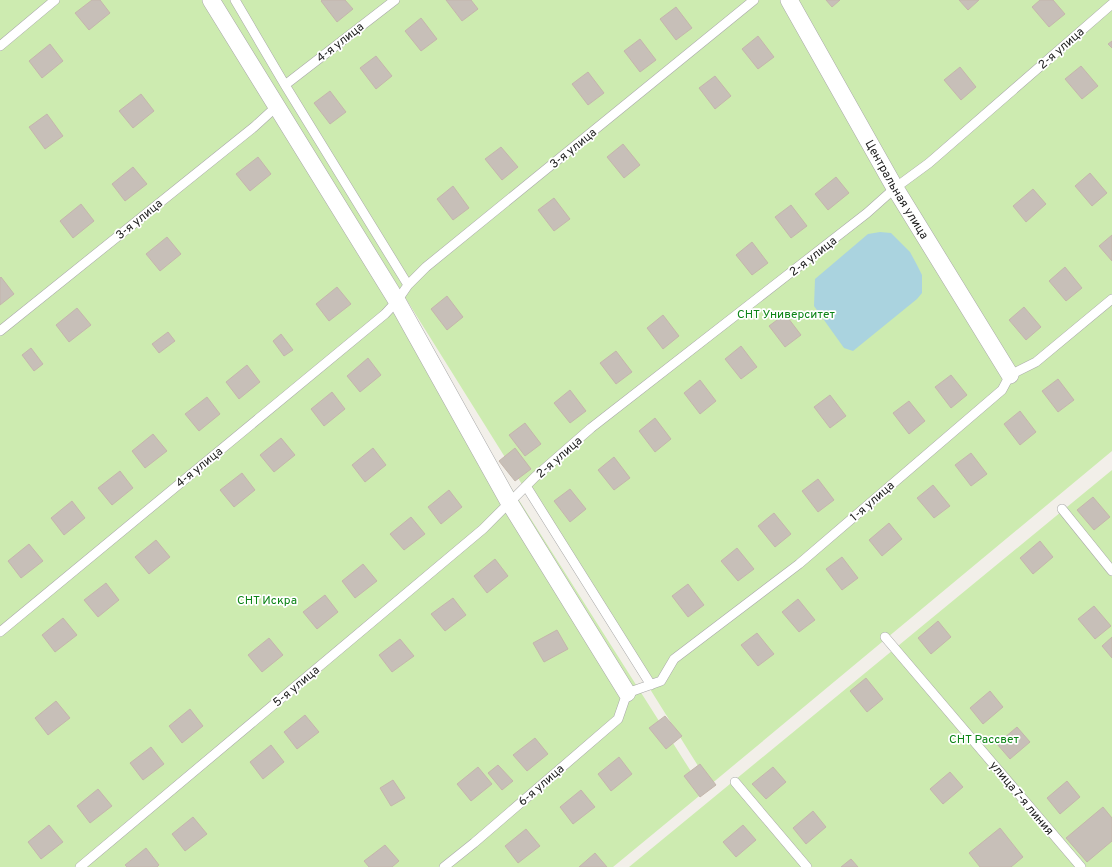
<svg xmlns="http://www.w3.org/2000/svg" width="1112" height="867" font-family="Overpass,sans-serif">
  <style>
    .grass { fill: #cdebb0 }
    .water { fill: #aad3df }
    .building { fill: #c7bfb8; stroke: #c4b6ab }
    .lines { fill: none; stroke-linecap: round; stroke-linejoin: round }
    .service-casing { stroke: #a9a9a9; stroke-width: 10 }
    .minor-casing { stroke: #a9a9a9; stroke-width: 18 }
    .service { stroke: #fff; stroke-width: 9 }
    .minor { stroke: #fff; stroke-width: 17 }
    .labels { text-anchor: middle; stroke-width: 3.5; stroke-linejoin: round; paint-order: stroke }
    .street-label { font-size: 12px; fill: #222; stroke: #fff }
    .park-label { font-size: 12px; fill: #0c8416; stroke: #fff }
  </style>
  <rect width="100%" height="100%" fill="#f2efe9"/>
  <!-- grass -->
  <path class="grass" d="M0 0H202L704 792 613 867H0Z
    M220 0H1112V451L710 785 301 131Z
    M1112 470V867H629Z"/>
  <!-- water -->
  <path class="water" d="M880 232 891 233 910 252 917 265 922 275V293L917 299 853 351 844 348 814 306 815 279 868 234Z"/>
  <!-- building -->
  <path class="building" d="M92 0H100L110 13 89 30 75 13Z
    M322 0H345L353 9 337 22 321 1Z
    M446 0H471L478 9 462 21Z
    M826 0H840L832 7Z
    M959 0H979L968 10Z
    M1040 0H1053L1065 14 1049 27 1032 7Z
    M676 7 692 28 676 40 660 19Z
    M421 18 437 39 421 51 405 31Z
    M758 36 774 57 758 69 742 49Z
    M640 39 656 60 640 72 624 51Z
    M1112 41V48L1108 44Z
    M50 44 63 61 42 78 29 61Z
    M376 56 392 76 376 89 360 68Z
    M1081 66 1098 86 1082 99 1065 79Z
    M960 67 976 87 961 100 944 80Z
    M588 72 604 93 588 105 572 84Z
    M715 76 731 96 715 109 699 88Z
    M330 91 346 112 330 124 314 103Z
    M141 94 154 111 133 128 119 111Z
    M47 114 63 136 45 149 29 127Z
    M623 144 640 165 624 178 607 157Z
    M501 147 518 167 502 180 485 159Z
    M258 157 271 174 250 191 236 174Z
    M133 167 147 184 125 201 112 184Z
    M1090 173 1107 193 1092 206 1075 186Z
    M836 177 849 193 828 210 815 194Z
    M453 186 469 208 453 220 437 199Z
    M1033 189 1046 204 1026 222 1013 206Z
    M554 198 570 219 554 231 538 210Z
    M81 204 94 221 73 238 60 221Z
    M791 205 807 226 791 238 775 217Z
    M1112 235V261L1099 246Z
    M167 237 181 254 160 271 146 254Z
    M752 242 768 263 752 275 736 255Z
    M1065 267 1082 288 1066 301 1049 281Z
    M1 277 14 294 0 305V278Z
    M337 287 351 304 329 321 316 304Z
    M447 296 463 317 447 330 431 309Z
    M1024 307 1041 327 1026 340 1009 320Z
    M77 308 91 325 69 342 56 325Z
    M785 314 801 335 785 347 769 326Z
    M663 315 679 336 663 349 647 328Z
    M168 332 175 341 159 353 152 344Z
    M281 334 293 350 284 356 273 341Z
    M741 346 757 367 741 379 725 359Z
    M31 348 43 364 34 371 22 355Z
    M616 351 632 372 616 384 600 363Z
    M368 358 381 375 360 392 347 376Z
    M247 365 260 382 239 399 226 382Z
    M951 375 967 395 951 408 935 387Z
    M1058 379 1074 400 1058 412 1042 391Z
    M700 380 716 401 700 414 684 393Z
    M570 390 586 411 570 423 554 403Z
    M332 392 345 409 324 426 311 409Z
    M830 395 846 416 830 428 814 407Z
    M207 397 220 414 199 431 185 414Z
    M909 401 925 421 909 434 893 413Z
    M1020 411 1036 432 1020 445 1004 424Z
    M655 418 671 439 655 452 639 431Z
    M525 423 541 444 525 456 509 435Z
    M153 434 167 451 145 468 132 451Z
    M281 438 295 455 274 472 260 455Z
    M373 448 386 465 365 482 352 465Z
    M515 448 531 469 515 481 499 461Z
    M971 453 987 474 971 486 955 465Z
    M614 457 630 478 614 490 598 470Z
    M120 471 133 488 112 505 98 488Z
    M242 473 255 490 234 507 220 490Z
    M818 479 834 500 818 512 802 491Z
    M933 485 950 506 934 518 917 498Z
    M570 489 586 509 570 522 554 501Z
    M449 490 462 507 441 524 428 507Z
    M1093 497 1110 517 1094 530 1077 510Z
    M72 501 85 518 64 535 51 518Z
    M774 513 791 534 775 547 758 526Z
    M411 517 425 534 404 550 390 534Z
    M889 523 902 539 882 556 869 540Z
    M156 540 170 557 149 574 135 557Z
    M1040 541 1053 557 1033 574 1020 558Z
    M29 544 43 561 21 578 8 561Z
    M737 548 754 569 738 581 721 561Z
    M842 557 858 578 842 590 826 569Z
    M495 559 508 576 487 593 474 576Z
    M363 564 377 581 355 598 342 581Z
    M106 583 119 600 98 617 84 600Z
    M688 584 704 605 688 617 672 596Z
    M325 595 338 612 317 629 303 612Z
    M453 598 466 615 445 631 431 614Z
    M798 599 815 620 799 632 782 612Z
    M1094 606 1111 626 1095 639 1078 619Z
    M63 618 77 635 55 652 42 635Z
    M938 621 951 637 931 654 918 638Z
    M557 630 568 649 544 662 533 643Z
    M757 633 774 654 758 666 741 645Z
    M1112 637V658L1102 646Z
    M269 638 283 655 262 672 248 655Z
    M400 639 414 656 392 672 379 655Z
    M866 678 883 699 867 712 850 691Z
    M990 691 1003 707 983 724 970 708Z
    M56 701 70 718 48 735 35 718Z
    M190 709 203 726 182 743 169 726Z
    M305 715 319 732 297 749 284 732Z
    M665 716 682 736 666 749 649 728Z
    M1017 727 1030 742 1010 759 997 744Z
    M535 738 548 754 527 771 513 755Z
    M271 745 284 762 263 779 250 762Z
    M151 747 164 764 143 780 130 763Z
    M619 757 632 774 611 791 598 774Z
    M700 764 716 785 700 797 684 776Z
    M498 765 513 781 502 790 488 773Z
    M478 767 492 784 471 801 457 784Z
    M773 767 786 782 766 799 752 784Z
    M950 772 963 787 943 804 930 789Z
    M393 780 405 798 391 806 380 788Z
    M1067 781 1080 797 1060 814 1047 798Z
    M98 789 112 806 90 823 77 806Z
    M581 790 595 807 573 824 560 807Z
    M1103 807 1112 818V841L1087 862 1066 838Z
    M813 811 826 827 806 844 793 828Z
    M193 817 207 834 185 851 172 834Z
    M49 825 63 842 41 859 28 842Z
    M743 825 756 840 736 857 723 842Z
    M1000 828 1023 857 1011 867H980L969 853Z
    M526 829 540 846 518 863 505 846Z
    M385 845 399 861 392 867H369L364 861Z
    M146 848 159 865 157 867H127L125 865Z
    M595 853 607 867H579Z
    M851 859 858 867H841Z"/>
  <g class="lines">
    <defs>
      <path id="service" d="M235 0 285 85 408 285
        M0 46 55 0
        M285 85 395 0
        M0 331 254 127 277 106
        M526 486 651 685
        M1062 509 1112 571
        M0 632 385 314 397 301 408 285 426 267 754 0
        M885 637 1081 867
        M735 782 807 867
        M80 867 483 529 535 477 591 428 867 213 895 188 929 163 1112 4
        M444 867 474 843 618 719 627 693 661 681 674 659 799 564 1002 390 1010 375 1036 362 1112 299"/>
      <g id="minor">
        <path d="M211 0 397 301 509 502 627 693"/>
        <path id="s1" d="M789 0 895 188 1010 375"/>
      </g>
    </defs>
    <!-- service casing -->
    <use href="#service" class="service-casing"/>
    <!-- minor casing -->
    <use href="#minor" class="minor-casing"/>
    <!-- service -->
    <use href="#service" class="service"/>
    <!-- minor -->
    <use href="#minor" class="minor"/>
  </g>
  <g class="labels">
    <!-- street labels -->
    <g class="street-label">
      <text transform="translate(340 42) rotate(-38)" y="4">4-я улица</text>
      <text transform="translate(1061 48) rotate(-41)" y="4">2-я улица</text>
      <text transform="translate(573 148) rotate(-39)" y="4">3-я улица</text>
      <text dy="4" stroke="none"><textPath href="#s1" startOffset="218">Центральная улица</textPath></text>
      <text transform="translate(139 219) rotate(-39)" y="4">3-я улица</text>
      <text transform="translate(813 256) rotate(-38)" y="4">2-я улица</text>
      <text transform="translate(559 457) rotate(-41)" y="4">2-я улица</text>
      <text transform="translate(199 467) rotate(-39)" y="4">4-я улица</text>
      <text transform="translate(872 501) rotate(-41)" y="4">1-я улица</text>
      <text transform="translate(296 686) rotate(-40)" y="4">5-я улица</text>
      <text transform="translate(541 785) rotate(-41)" y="4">6-я улица</text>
      <text transform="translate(1022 798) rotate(50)" y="4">улица 7-я линия</text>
    </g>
    <!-- park labels -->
    <g class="park-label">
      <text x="786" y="318">СНТ Университет</text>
      <text x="267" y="604">СНТ Искра</text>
      <text x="984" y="743">СНТ Рассвет</text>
    </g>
  </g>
</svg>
